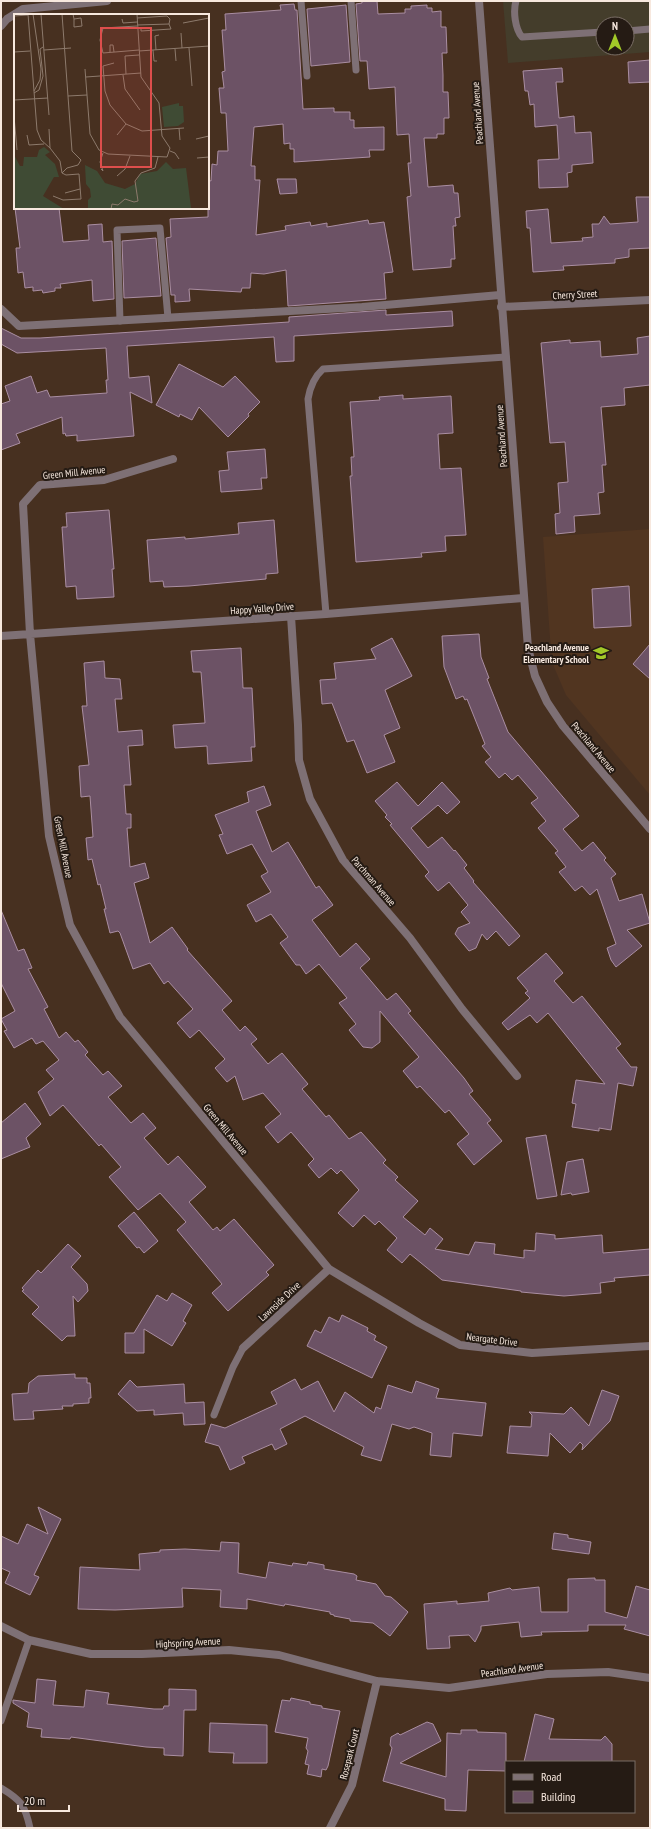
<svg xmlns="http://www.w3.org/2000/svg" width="651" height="1829" font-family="'PT Sans Narrow',sans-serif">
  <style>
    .commercial { fill: #443d2b; fill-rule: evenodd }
    .built { fill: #513520 }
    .building { fill: #6c5265; stroke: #aa8ea2 }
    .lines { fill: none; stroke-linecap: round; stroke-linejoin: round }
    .service { stroke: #7e7075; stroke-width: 7 }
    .minor { stroke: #7e7075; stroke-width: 8 }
    .labels { text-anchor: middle; stroke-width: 4; stroke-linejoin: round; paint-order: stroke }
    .street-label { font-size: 10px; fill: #f7e8de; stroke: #251b14 }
    .poi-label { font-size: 10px; font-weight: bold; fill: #f7e8de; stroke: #251b14; text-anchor: end }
    .inset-road { fill: none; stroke: #8d7a6c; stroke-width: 1 }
    .view { fill: #dd4e4c; fill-opacity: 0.15; stroke: #dd4e4c; stroke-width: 2 }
    .inset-edge { fill: none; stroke: #f7e8de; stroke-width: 2 }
  </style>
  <rect width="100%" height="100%" fill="#473020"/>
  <!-- commercial -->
  <path class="commercial" d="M503 1H650V52L508 63ZM603 24H627V48H603Z"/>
  <!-- built -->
  <path class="built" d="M650 529V795L566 695 554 667 550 638 543 537Z"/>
  <!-- building -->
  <path class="building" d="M362 1H377L378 14 405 13V9H411V6L427 5V8H432V12L441 11V27H446L447 53H442L443 75V92H448L449 118H444V134H437V138H424L428 187 453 185 454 193H458L460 217 455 218 456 226H453L455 259H451V267L413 270 407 197 411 196 408 163H411L409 134 397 135 395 87 369 89 367 61H360L356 4 362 3Z
    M294 4 295 10H297L303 109 334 108V112H350V120H354V128L384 127V150H369L370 157 294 162V149H290V143L284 144 283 124 254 127 251 166H255V180H260L256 235 286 230 285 226 310 222 311 226 327 223V227L368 220 369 224 384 222 393 272 384 273 386 299 288 306 286 270 264 274 251 273 250 288H242L241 292 189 289 190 301 175 302V295H171L166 238 171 237 170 219 208 217V180L211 181 212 164 217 165 218 151H228L226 113H221L219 88H224L222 72 225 71 222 30H226L225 14 281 10 280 5Z
    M346 5 350 62 311 66 307 9Z
    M650 60V82L629 83 628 62Z
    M562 68 563 82H556L559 118 574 116 575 133 591 132 593 163 572 165V172L567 173 568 187 539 188 538 160 559 159 557 125 535 127 534 104 530 105 528 91H525L523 71Z
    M277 179H296L297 193 280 194Z
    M636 197H650V248L629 249V257L615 259V263L563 266 564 270 533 272 530 228H527L526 211 548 209 551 243 583 241 582 238 593 237 592 224H599L604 216 610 224 638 222Z
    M15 208H59L63 242 89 240 88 225 102 224 103 242 112 241 114 299 93 301 92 280 60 284 61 288H55V291L43 293 42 290 33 291V287L25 288 23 272 18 273 16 248H20Z
    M156 238 161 296 124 298 122 241Z
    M386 310V315L452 311 453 326 294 336V361L276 362 274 337 127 346 129 378 149 376 152 403 130 392 134 436 77 441V435L66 436 65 433 63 434 62 417 16 434 20 443 1 450V404L10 401 5 386 31 376 37 393 47 390 50 397 107 393 106 380H108L106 348 17 353 1 344V328L21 338H40L289 322V317Z
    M650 336V385L624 388 625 405 601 407 606 465H602L604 492 598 493 600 514 574 516 575 532 556 534 555 514 560 513 558 483 568 482 565 442 550 443 541 343 570 340V343L600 341 601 357 638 354 637 338Z
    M179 364 223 387 235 376 260 402 248 414 249 416 228 437 199 407 192 420 180 414 179 417 156 405Z
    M403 395V399L451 396 453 433 438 434 440 469 461 468 466 535 445 536 446 551 421 553 422 557 356 562 350 476H352L351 457H354L350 402 380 400 379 397Z
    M265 449 267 478H261L262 489 221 492 219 471 229 470 227 452Z
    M109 510 114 569H112L114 597 77 599 76 586 66 587 62 527H67L66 513Z
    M274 520 278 573 266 574V579L189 586 164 587 163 581 150 582 147 540 185 537V539L239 534 238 523Z
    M629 586 631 626 594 628 592 589Z
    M479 634 481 657 489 678 487 679 508 732 579 816 563 829 582 851 593 842 606 858 604 860 616 874 611 878 619 901 642 894 650 923 627 930 642 946 616 967 611 960 607 948 616 944 597 889 590 895 582 886 575 891 559 872 566 867 555 853 558 851 538 828 546 821 531 803 538 798 518 775 512 780 505 773 499 778 485 762 491 757 482 746 485 744 467 699 465 700 463 696 456 699 444 667 442 636Z
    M392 638 412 676 385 690 400 728 384 735 395 762 367 773 354 740 347 742 332 703 322 704 320 680 336 679 334 663 376 659 371 649Z
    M650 644V679L633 664Z
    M241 648 243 688H252L255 747H251L252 761 208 764 207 746 175 748 173 725 205 723 201 672H193L191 651Z
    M104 661 105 678 120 679 122 699H115L118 732 142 730 143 745 128 746 131 785H124L126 814H131V828H127L130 867 145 863 149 878 134 883 150 943 172 927 188 949 187 950 232 1001 222 1010 240 1031 245 1026 257 1039 251 1044 268 1064 282 1053 308 1084 302 1089 326 1117 329 1115 349 1139 361 1132 386 1160 383 1163 398 1177 395 1180 418 1201 403 1217 425 1235 430 1228 443 1239 435 1249 469 1255 475 1242 495 1244 494 1254 524 1258V1250L535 1251 536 1233 555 1235V1239L602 1235 603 1253 650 1249V1275L614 1278 615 1281 600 1283 601 1293 564 1296 521 1292V1291L442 1280 410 1254 402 1263 387 1250 397 1238 379 1221 375 1225 364 1215 353 1227 338 1213 359 1190 341 1170 337 1174 331 1168 319 1178 308 1165 314 1159 291 1132 278 1143 265 1127 281 1114 263 1093 243 1100 235 1076 227 1082 215 1068 225 1059 199 1030 190 1038 177 1023 193 1009 168 981 164 984 150 963 133 969 120 933 118 931 110 933 104 909H106L100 884 98 885 92 859 88 860 86 838 93 837 90 796 81 797 79 766 89 765 82 706H87L84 663Z
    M397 782 418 806 442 782 460 802 447 814 438 805 411 828 428 848 442 837 454 851 455 850 467 865 464 868 474 881 473 882 520 936 509 946 496 931 487 940 482 934 476 948 469 951 455 934 458 928 470 923 461 912 468 905 449 882 438 891 425 876 429 872 390 825 392 824 385 817 387 815 375 801Z
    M264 786 271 805 256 811 272 852 288 842 316 888 319 886 333 905 312 920 340 957 356 943 370 959 360 968 387 1000 396 993 411 1011 408 1013 464 1078 473 1091 469 1094 491 1120 487 1123 502 1141 474 1165 457 1144 469 1134 449 1110 445 1113 420 1086 417 1088 403 1071 419 1057 380 1011V1042L372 1048 363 1047 349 1030 356 1024 339 1003 347 998 319 964 306 974 300 965H296L280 943 288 937 271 914 256 922 247 905 271 892 261 876 268 872 252 844 227 854 219 835 223 834 215 815 249 802 247 792Z
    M1 910 18 951 24 949 32 968 28 969 48 1007 44 1009 59 1038 66 1032 75 1042 78 1040 88 1052 85 1055 103 1075 108 1071 122 1086 108 1097 131 1123 143 1113 156 1128 144 1138 168 1165 178 1156 206 1187 189 1202 213 1230 217 1227 220 1231 234 1219 274 1265 266 1272 269 1275 228 1311 212 1293 222 1284 177 1230 186 1222 160 1193 138 1210 109 1177 121 1167 101 1144 99 1146 63 1105 50 1116 38 1092 54 1079 46 1070 59 1060 43 1041 36 1044 32 1038 14 1048 4 1031 7 1030 1 1019 15 1011 1 983Z
    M546 953 563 973 554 981 573 1003 582 996 621 1044 616 1048 631 1067H637L633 1086 618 1083 611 1130 599 1128V1131L572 1127 576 1104 572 1103 576 1080 605 1084 548 1013 537 1023 530 1015 508 1030 502 1023 530 998 525 993 528 991 517 978Z
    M25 1103 41 1124 26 1138 30 1147 1 1159V1123Z
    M546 1135 557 1196 537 1199 526 1138Z
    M583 1159 589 1192 572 1195 571 1193 561 1195 567 1162Z
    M134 1212 158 1241 144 1253 139 1247 137 1248 118 1226Z
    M68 1244 81 1256 71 1267 87 1284 88 1291 78 1302 73 1296 75 1336H67L62 1341 32 1314 39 1307 22 1291 24 1290 22 1288 38 1270 41 1273Z
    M172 1293 192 1305 183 1321 186 1323 172 1346 144 1329V1353H125V1333H134L157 1295 167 1301Z
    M342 1315 368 1328 367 1331 376 1336 374 1340 387 1347 372 1378 307 1346 315 1330 321 1333 329 1317 339 1322Z
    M75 1374V1378H87V1383H90L91 1398H89V1403L73 1404V1406H62L63 1409 33 1411 34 1419 14 1420 12 1394 28 1393 29 1383 38 1376Z
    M295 1379 301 1390 318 1381 334 1412 345 1392 374 1413 376 1407 381 1409 388 1385 412 1393 416 1381 439 1389 436 1398 486 1403 482 1436 453 1433 451 1457 430 1455 432 1433 414 1427 409 1429 392 1424 381 1461 361 1455 364 1447 305 1416 280 1429 287 1444 275 1450 272 1444 242 1457 245 1463 230 1470 219 1446 205 1442 211 1424 225 1428 277 1404 271 1392Z
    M130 1380 137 1387 184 1384 185 1403 204 1402 205 1424 184 1425 183 1413 154 1415V1410L137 1411 118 1394Z
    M602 1390 619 1396 610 1421 582 1450 583 1445 580 1442 570 1453 550 1433 548 1456 507 1453 510 1426 531 1427 532 1415 529 1412 564 1414 571 1407 589 1426Z
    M38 1507 61 1519 34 1575 39 1577 30 1595 5 1583 10 1572 1 1568V1536L18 1544 27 1524 48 1534Z
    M554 1533 568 1535V1538L591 1542 589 1554 552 1549Z
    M221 1542 239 1543 238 1573 266 1578 269 1562 292 1566 293 1563 307 1565 308 1562 324 1565V1569L354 1574 357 1576 356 1580 376 1584 385 1596 391 1597 408 1612 390 1636 373 1623 350 1621V1619L334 1616V1615L330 1614V1612L285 1604 284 1606 247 1599V1609L220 1607 221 1590 182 1588 183 1607 115 1610 78 1609 80 1567 140 1570 139 1554 160 1552V1550L185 1549 220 1551Z
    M595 1578V1580H605V1612L627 1618 636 1586 650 1590V1636L624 1629 626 1625H588V1631L541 1632 542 1635 521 1637 519 1622 481 1626V1630L475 1642 469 1635 449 1636 450 1648 427 1649 424 1604 457 1601V1604L489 1601 488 1593 510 1588 512 1590 539 1587 541 1612H568V1579Z
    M37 1679 56 1681 53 1705 84 1707 86 1690 109 1693 107 1704 154 1709H163L164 1706H169V1689L196 1690V1710H184L183 1756 164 1755V1748L146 1747 71 1737 70 1739 41 1737 42 1729 27 1727 29 1713 13 1703V1700L35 1703Z
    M291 1698 310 1702V1704L322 1706V1708L340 1711 328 1766 326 1770 322 1769 321 1777 307 1774 309 1765 305 1764 308 1751 306 1748 308 1738 275 1732 282 1700 290 1701Z
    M535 1714 554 1719 549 1739 601 1740 605 1736 612 1744V1762H524Z
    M427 1722 433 1724 441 1741 400 1763 446 1777 447 1733 461 1734V1730H477V1732L506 1733V1771L468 1770 466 1811 445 1810V1799L383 1781 392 1748 390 1745 391 1737 398 1733 400 1735Z
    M210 1723 267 1725V1763H233L234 1753 209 1752Z"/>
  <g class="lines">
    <!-- service -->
    <path class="service" d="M301 1 307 76
      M351 1 356 70
      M516 1C513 11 515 29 522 37L603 32
      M627 31 650 29
      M120 321 117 230 160 228 168 318
      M326 614 308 399C310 387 314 377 323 369L506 357
      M214 1415 233 1367 243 1348
      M1 1721 29 1640
      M1 1788C21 1800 25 1805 30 1828"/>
    <!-- minor -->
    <path class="minor" d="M479 1 528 648 535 676 547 702 563 726 650 829
      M1 26 7 19 23 9 107 1
      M501 307 650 300
      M1 309 19 326 362 307 500 295
      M173 459 104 480 40 485 23 504 30 634 49 836 70 925 120 1017 329 1269 419 1323 460 1345 532 1353 650 1346
      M291 616 298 725 299 760 310 799 343 860 410 938 462 1009 517 1076
      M1 636 326 614 523 598
      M243 1348 329 1269
      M1 1626 29 1640 91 1654H142L229 1650 279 1655 377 1681 449 1688 547 1674 608 1672 650 1678
      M330 1828 352 1785 377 1681"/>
  </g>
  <!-- icons -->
  <defs>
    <symbol id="school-bare" viewBox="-9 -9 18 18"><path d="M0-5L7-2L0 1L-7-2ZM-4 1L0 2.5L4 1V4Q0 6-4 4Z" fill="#a2c928" stroke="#251b14" stroke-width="2.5" paint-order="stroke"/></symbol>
  </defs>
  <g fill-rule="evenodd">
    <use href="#school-bare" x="590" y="642" width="22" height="22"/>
  </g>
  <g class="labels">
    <!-- street labels -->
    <g class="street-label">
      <text transform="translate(477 113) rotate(-94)" y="4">Peachland Avenue</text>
      <text transform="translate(575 294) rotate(-3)" y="4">Cherry Street</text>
      <text transform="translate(501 436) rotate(-94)" y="4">Peachland Avenue</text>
      <text transform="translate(74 472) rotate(-6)" y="4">Green Mill Avenue</text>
      <text transform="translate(262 608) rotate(-4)" y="4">Happy Valley Drive</text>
      <text transform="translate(594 747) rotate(50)" y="4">Peachland Avenue</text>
      <text transform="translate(64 847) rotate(79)" y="4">Green Mill Avenue</text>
      <text transform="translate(374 881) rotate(49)" y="4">Parchman Avenue</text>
      <text transform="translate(226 1129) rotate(50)" y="4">Green Mill Avenue</text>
      <text transform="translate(279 1301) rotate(-43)" y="4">Lawnside Drive</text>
      <text transform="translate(492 1339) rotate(7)" y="4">Neargate Drive</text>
      <text transform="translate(188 1642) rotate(-3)" y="4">Highspring Avenue</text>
      <text transform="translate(512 1669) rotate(-8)" y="4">Peachland Avenue</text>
      <text transform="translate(349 1754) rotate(-76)" y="4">Rosepark Court</text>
    </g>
    <!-- poi labels -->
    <g class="poi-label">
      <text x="589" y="651">Peachland Avenue<tspan x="589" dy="12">Elementary School</tspan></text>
    </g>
  </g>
  <!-- overview -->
  <g transform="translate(14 14)">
    <rect width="195" height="195" fill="#473020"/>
    <path d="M165 89V92H169L170 108 164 112 150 113 148 93ZM30 133 36 138 31 141 41 150 45 163H40L29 182 50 195H0V141L6 152H9L10 143H23L25 136ZM152 148 159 155 172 154 177 194 189 195H74V186L77 183 76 175 72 170 71 151 83 157 91 169 111 175 121 170 126 160 143 157Z" fill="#3f4b34"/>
    <path class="inset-road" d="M14 0 23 116 27 126 36 134M19 0 27 55 26 66 20 77M27 0 35 101M59 0 60 5 67 4 68 12 60 13V5M0 2 14 1M123 4 153 2 156 5 155 10 123 11M108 5 109 9 123 8M169 9 195 4M123 12 89 14 86 26 89 39 125 36M127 13V17L157 15 155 10M167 19 168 34M175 34 178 72M161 35 162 47M30 36 57 34M139 36 140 47H143M142 36 141 22 145 21M125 37 195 32M0 38 16 37M96 38V31H99L100 38M100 49 89 52 91 77 96 91 112 110 128 117 170 114M71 55 76 120 85 136 94 140 153 143 156 134 148 122 145 89 127 63 123 0M112 60 111 42 125 41M109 61 111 75 126 96M72 63 127 59M20 79 25 76 29 62 26 35 29 33M54 82 73 81M0 86 34 84M0 102 3 136M165 114 166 126M35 115 36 134 46 147 48 159M13 121 15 131 30 130M103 121 112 110M182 125 195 122M156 137 161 139 165 145M183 144 195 143M87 155 89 157 86 148 89 139M48 159 53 154 64 151 67 146 58 137 48 0M103 162 111 155 116 142M51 179 66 175M39 182 49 186 67 185 65 160 52 161 48 159M97 195 98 190 104 191 111 185 120 188 124 187 121 167 127 159 141 154 144 143"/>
    <path class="view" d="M87 14H137V153H87Z"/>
    <rect width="195" height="195" class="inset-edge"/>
  </g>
  <!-- border -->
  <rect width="651" height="1829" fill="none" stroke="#f7e8de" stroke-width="4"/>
  <!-- legend -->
  <rect x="505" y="1761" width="130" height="52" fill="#251b14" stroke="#796d65"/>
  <rect x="513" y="1774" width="20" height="6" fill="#7e7075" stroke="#796d65"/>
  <text x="541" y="1781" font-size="12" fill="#f7e8de">Road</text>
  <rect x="513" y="1791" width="20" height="12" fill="#6c5265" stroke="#796d65"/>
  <text x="541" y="1801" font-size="12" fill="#f7e8de">Building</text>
  <!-- north arrow -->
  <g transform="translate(615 36)"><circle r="19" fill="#251b14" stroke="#796d65"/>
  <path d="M0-3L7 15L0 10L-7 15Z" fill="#a2c928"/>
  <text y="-6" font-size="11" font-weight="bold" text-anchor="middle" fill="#f7e8de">N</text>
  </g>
  <!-- scale -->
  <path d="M18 1805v6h51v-6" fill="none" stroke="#f7e8de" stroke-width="2"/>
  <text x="24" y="1805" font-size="12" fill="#f7e8de" stroke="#251b14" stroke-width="3" paint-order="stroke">20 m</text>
</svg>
